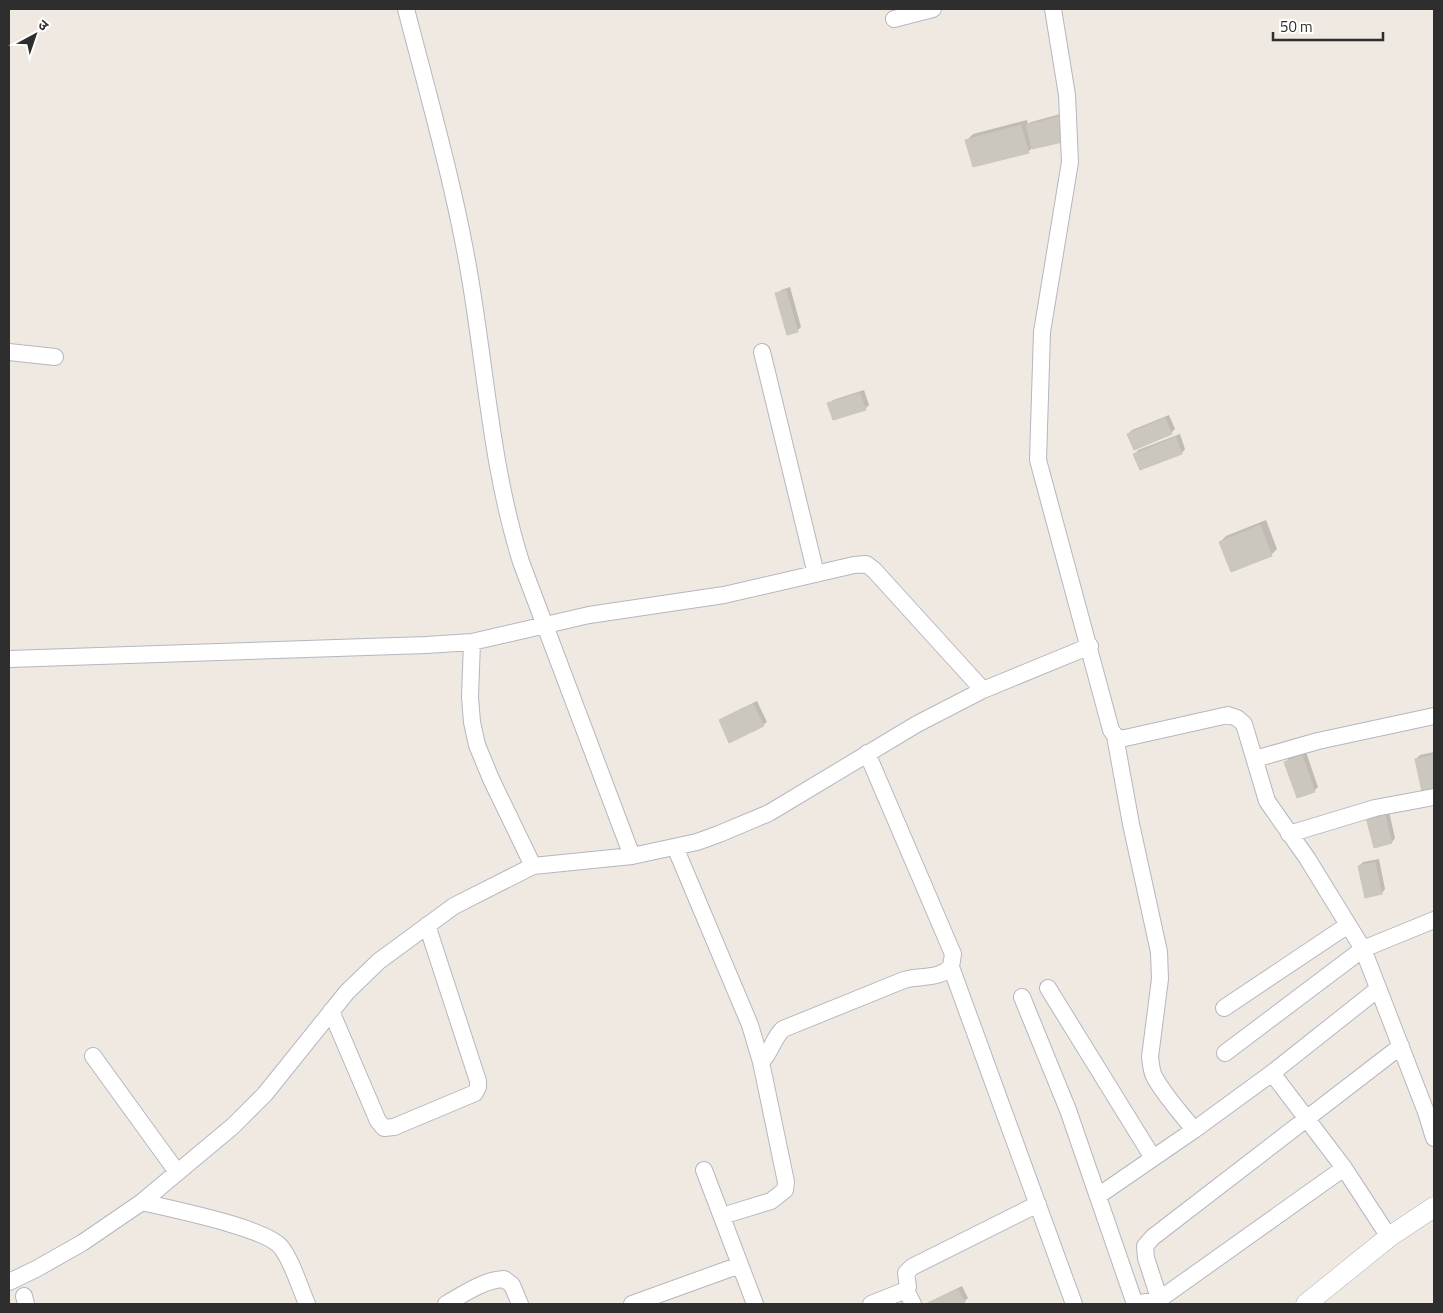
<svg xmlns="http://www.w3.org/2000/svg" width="1443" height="1313" font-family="'Titillium Web','Noto Sans Devanagari',sans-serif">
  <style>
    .shadow { fill: #0003 }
    .building { fill: #cbc7bf; stroke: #cbc5ba }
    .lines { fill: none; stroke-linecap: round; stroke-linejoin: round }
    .minor-casing { stroke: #b4b7c1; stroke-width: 18 }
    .tertiary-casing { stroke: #b4b7c1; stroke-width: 21 }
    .minor { stroke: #fff; stroke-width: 16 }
    .tertiary { stroke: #fff; stroke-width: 20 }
  </style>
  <rect width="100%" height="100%" fill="#efe9e1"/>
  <!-- shadow -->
  <path class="shadow" d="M1064 113 1066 140 1032 148 1028 152 967 140 973 134 1027 120 1028 124 1031 122Z
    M790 287 801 327 797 331 777 294 781 290Z
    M864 390 869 405 865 409 829 404 833 400Z
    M1169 415 1175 429 1171 433 1128 434 1132 430Z
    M1180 434 1185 449 1182 453 1141 469 1135 454 1138 450Z
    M1266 520 1277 549 1271 555 1220 542 1226 536Z
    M757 701 767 722 763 725 720 720 724 717Z
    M1306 752 1318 787 1314 791 1286 762 1289 758Z
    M1434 752V788L1423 790 1416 759 1420 755Z
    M1388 807 1395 838 1392 842 1375 846Z
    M1379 859 1385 889 1382 893 1359 866 1363 862Z
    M962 1286 968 1298 964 1302 959 1304H925Z"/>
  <!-- building -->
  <path class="building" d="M1061 116 1067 141 1032 149 1026 125Z
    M1021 125 1029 153 973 167 965 140Z
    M786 290 798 332 787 335 775 293Z
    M860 393 866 410 833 420 827 403Z
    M1165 418 1172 434 1134 450 1127 434Z
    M1176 437 1182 454 1140 470 1133 454Z
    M1260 525 1272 556 1231 572 1219 542Z
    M753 704 764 726 729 743 719 720Z
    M1302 755 1315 792 1297 798 1284 762Z
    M1434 755V789L1422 792 1415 759Z
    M1384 810 1392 843 1374 848 1365 814Z
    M1375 862 1382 894 1365 898 1358 866Z
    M958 1289 965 1303 961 1304H926Z"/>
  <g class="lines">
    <defs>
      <path id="minor" d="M406 9C429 98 455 188 470 278 486 373 492 470 521 562L632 856
        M1053 9 1067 95 1070 162 1042 332 1038 460 1111 730C1115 736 1118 739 1125 738L1228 715 1237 718 1244 724 1267 801 1307 858 1363 949 1426 1112 1434 1138
        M894 19 933 9
        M9 352 55 357
        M762 352 816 574
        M472 642 470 697 472 722 477 745 491 779 533 866
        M9 659 426 645 472 642 589 615 724 595 854 565 866 564 874 570 983 690
        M1115 736 1131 824 1159 952 1160 979 1150 1057C1151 1063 1151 1070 1154 1076 1163 1094 1181 1113 1194 1130
        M1255 759 1318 741 1434 716
        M1289 834 1375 808 1434 797
        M675 847 750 1025 761 1062 786 1182 785 1190 771 1201 722 1216
        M951 967 1074 1304
        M1048 988 1153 1158
        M1022 997 1068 1110 1135 1304 1160 1299 1344 1168
        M1224 1008 1348 925
        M331 1011 378 1121 384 1128 394 1127 475 1093 478 1087V1081L427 925
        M1225 1053 1363 949 1434 920
        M93 1056 177 1172
        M761 1062C771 1053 773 1038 783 1029L904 980C920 975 938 980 951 967L953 954 867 753
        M1272 1073 1378 989
        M704 1170 755 1304
        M1098 1196 1194 1130 1272 1073 1344 1168 1389 1237
        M142 1202C171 1209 262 1227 280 1246 291 1258 300 1288 307 1304
        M9 1282 36 1269 82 1243 142 1202 233 1126 265 1094 347 992 379 961 454 906 533 866 632 856 697 842 719 834 769 813 917 724 983 690 1090 646
        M906 1290 913 1304
        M24 1296 26 1304
        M446 1304C464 1294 483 1280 504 1279L512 1285 520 1304
        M632 1304 740 1265
        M871 1304 906 1290 908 1287 906 1273 912 1267 1038 1204
        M1161 1304 1146 1258 1145 1246 1153 1237 1401 1046"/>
      <path id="tertiary" d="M1306 1304 1389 1237 1434 1207"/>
    </defs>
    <!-- minor casing -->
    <use href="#minor" class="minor-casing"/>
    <!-- tertiary casing -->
    <use href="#tertiary" class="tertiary-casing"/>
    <!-- minor -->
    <use href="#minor" class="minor"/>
    <!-- tertiary -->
    <use href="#tertiary" class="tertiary"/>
  </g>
  <!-- border -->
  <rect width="1443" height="1313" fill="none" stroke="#2e2e2e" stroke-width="20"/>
  <!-- north arrow -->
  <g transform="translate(35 35) rotate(40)" stroke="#ffffff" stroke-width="4" paint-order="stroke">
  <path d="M0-4L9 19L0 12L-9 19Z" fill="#2e2e2e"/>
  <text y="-8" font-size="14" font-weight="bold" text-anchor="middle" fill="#2e2e2e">उ</text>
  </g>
  <!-- scale -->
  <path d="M1273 32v8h110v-8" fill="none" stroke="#2e2e2e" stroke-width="2.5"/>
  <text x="1280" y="32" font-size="15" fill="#2e2e2e" stroke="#ffffff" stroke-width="4" paint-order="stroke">50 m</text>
</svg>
